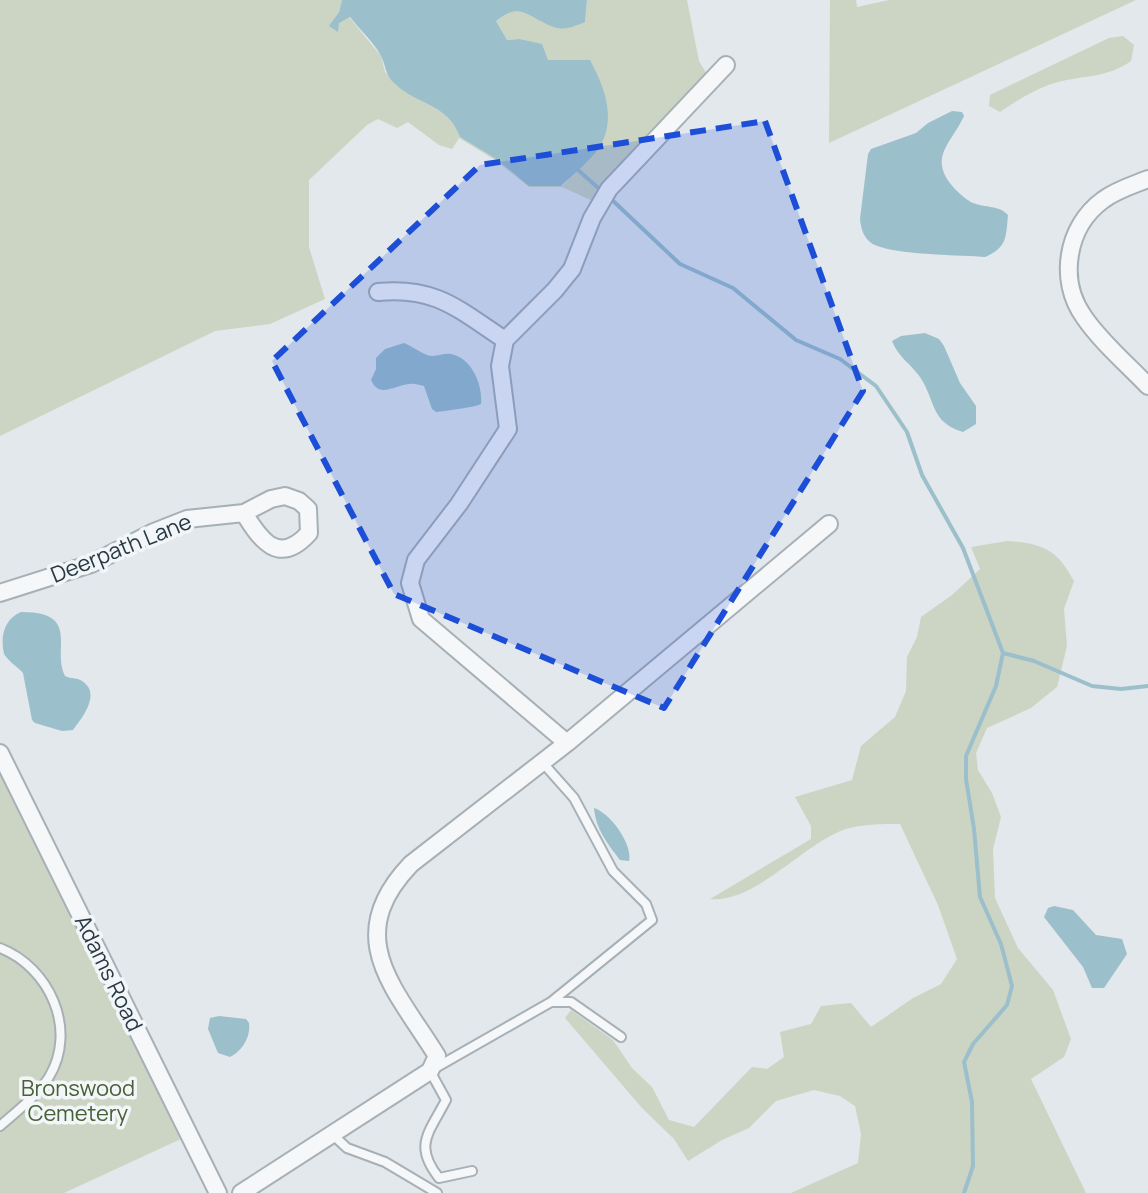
<svg xmlns="http://www.w3.org/2000/svg" width="1148" height="1193" font-family="Manrope,sans-serif">
  <style>
    .green { fill: #ccd5c3 }
    .water { fill: #9cbfcc }
    .lines { fill: none; stroke-linecap: round; stroke-linejoin: round }
    .stream { stroke: #9cbfcc; stroke-width: 4 }
    .lane-casing { stroke: #a7b0b6; stroke-width: 12 }
    .street-casing { stroke: #a7b0b6; stroke-width: 20 }
    .lane { stroke: #f5f7f9; stroke-width: 8 }
    .street { stroke: #f5f7f9; stroke-width: 16 }
    .marked { fill: #1d4ed8; fill-opacity: 0.2; stroke: #1d4ed8; stroke-width: 6; stroke-dasharray: 16 10; stroke-linejoin: round }
    .labels { text-anchor: middle; stroke-width: 7; stroke-linejoin: round; paint-order: stroke }
    .street-label { font-size: 22px; fill: #293944; stroke: #f2f6f8 }
    .park-label { font-size: 22px; fill: #486036; stroke: #f2f6f8 }
  </style>
  <rect width="100%" height="100%" fill="#e2e8eb"/>
  <!-- green -->
  <path class="green" d="M0 0H342L339 12 330 26 349 17 381 56 385 72 396 85 445 113 456 126 460 137 496 159 518 177 562 186 600 148 590 60H547L519 39 507 40 496 21 505 10 516 5 525 6 537 17 585 22 587 0H687L699 61 711 81 597 203 562 187H529L495 160 459 138 452 149 439 145 408 122 397 128 378 119 367 125 309 180V247L325 299 270 324 215 331 0 436Z
    M830 0H856L857 7 889 0H1136L829 143Z
    M1123 36 1134 45 1131 61C1106 79 1079 75 1051 84 1032 91 1016 101 1000 112L989 106 990 95 1109 38Z
    M1007 541C1042 543 1057 549 1074 581L1064 609 1067 646 1057 687 1031 708 987 728 976 753 978 770 992 793 1001 817 993 849 995 898 1018 948 1053 990 1071 1039 1064 1057 1031 1079 1086 1193H791L858 1163 861 1134 855 1106 840 1096 814 1090 776 1101 749 1128 722 1140 688 1161 674 1139 642 1108 565 1018 571 1010 613 1040 632 1068 652 1087 669 1120 694 1127 752 1067 767 1069 784 1057 780 1032 811 1024 821 1006 851 1003 871 1027 913 998 941 984 957 959 938 905 900 824C882 824 860 824 843 830 801 846 755 903 710 899L811 839V826L795 797 852 780 861 746 895 717 906 691 907 657 917 637 921 617 952 595 980 569 971 547Z
    M0 772 183 1138 64 1193H0Z"/>
  <!-- water -->
  <path class="water" d="M342 0H587L585 22C575 26 565 31 554 27 528 18 521 0 496 21L507 40 519 39 542 44 548 60H590C604 86 616 116 601 145 597 154 570 178 561 186H529L496 159 460 137C448 103 416 105 394 83 385 75 386 66 381 56 374 42 359 29 350 17L339 23 338 32 329 26 339 12Z
    M952 111 962 112 964 116C951 144 927 158 954 188 959 193 966 200 973 203 985 208 999 205 1008 215 1006 237 1007 248 985 257 963 255 884 255 870 242 863 236 861 228 860 219L868 154 871 149 916 133 928 123Z
    M925 333 939 339 944 346 960 383 976 406V424L963 432C930 422 936 401 920 377 911 364 898 357 892 341L901 336Z
    M404 343C412 346 419 352 427 355 435 358 443 353 451 354 472 358 483 385 481 404 476 407 446 411 436 412L432 409 424 386C419 385 414 383 409 384 395 385 379 399 371 380L376 369V358L385 349Z
    M21 612C82 612 51 649 65 676 69 678 74 678 78 679 104 690 83 717 73 730L62 731 35 723 32 720 23 673C17 666 9 662 4 654 0 637 4 619 21 612Z
    M594 808C610 813 633 844 629 861L620 860C608 844 596 830 594 808Z
    M1054 906 1073 910 1096 935 1122 939 1127 954 1104 988H1092L1083 967 1044 917 1048 908Z
    M219 1016 246 1019 249 1023C251 1037 242 1051 230 1057L218 1053 208 1029 210 1018Z"/>
  <g class="lines">
    <!-- stream -->
    <path class="stream" d="M578 170 604 193
      M610 198 680 264 733 288 796 340 840 359 876 386 907 432 922 475 963 548 1003 653 996 686 966 756V779L974 829 980 897 1001 944 1012 986 1007 1005 973 1044 964 1062 972 1102 973 1166 964 1193
      M1003 653 1034 661 1092 686 1121 689 1148 686"/>
    <defs>
      <path id="lane" d="M543 763 574 798 613 871 646 904 652 920 551 1002
        M0 948C49 967 78 1029 49 1077 37 1096 17 1111 0 1126
        M333 1135 347 1148 385 1162 437 1193
        M472 1171 439 1178C413 1145 429 1133 446 1100L430 1071 551 1002H571L621 1037"/>
      <path id="street" d="M1148 179C1133 185 1116 190 1103 200 1066 227 1058 281 1084 317 1101 342 1127 364 1148 386
        M378 292C436 286 459 310 505 340
        M0 593 91 564 154 532 187 519 244 513 271 499 285 496 299 501 308 509 309 533C279 566 261 541 244 513
        M567 743 421 619 410 583 416 560 459 504 508 429 500 366 505 340 555 290 572 269 592 218 609 189 726 65
        M0 753 218 1193
        M241 1193 430 1071 437 1056C394 987 341 937 411 864L567 743 829 524"/>
    </defs>
    <!-- lane casing -->
    <use href="#lane" class="lane-casing"/>
    <!-- street casing -->
    <use href="#street" class="street-casing"/>
    <!-- lane -->
    <use href="#lane" class="lane"/>
    <!-- street -->
    <use href="#street" class="street"/>
  </g>
  <!-- marked area -->
  <path class="marked" d="M765 121 863 391 664 708 394 594 272 361 480 165Z"/>
  <g class="labels">
    <!-- street labels -->
    <g class="street-label">
      <text transform="translate(121 548) rotate(-22)" y="8">Deerpath Lane</text>
      <text transform="translate(109 973) rotate(64)" y="8">Adams Road</text>
    </g>
    <!-- park labels -->
    <g class="park-label">
      <text x="78" y="1096">Bronswood<tspan x="78" dy="25">Cemetery</tspan></text>
    </g>
  </g>
</svg>
